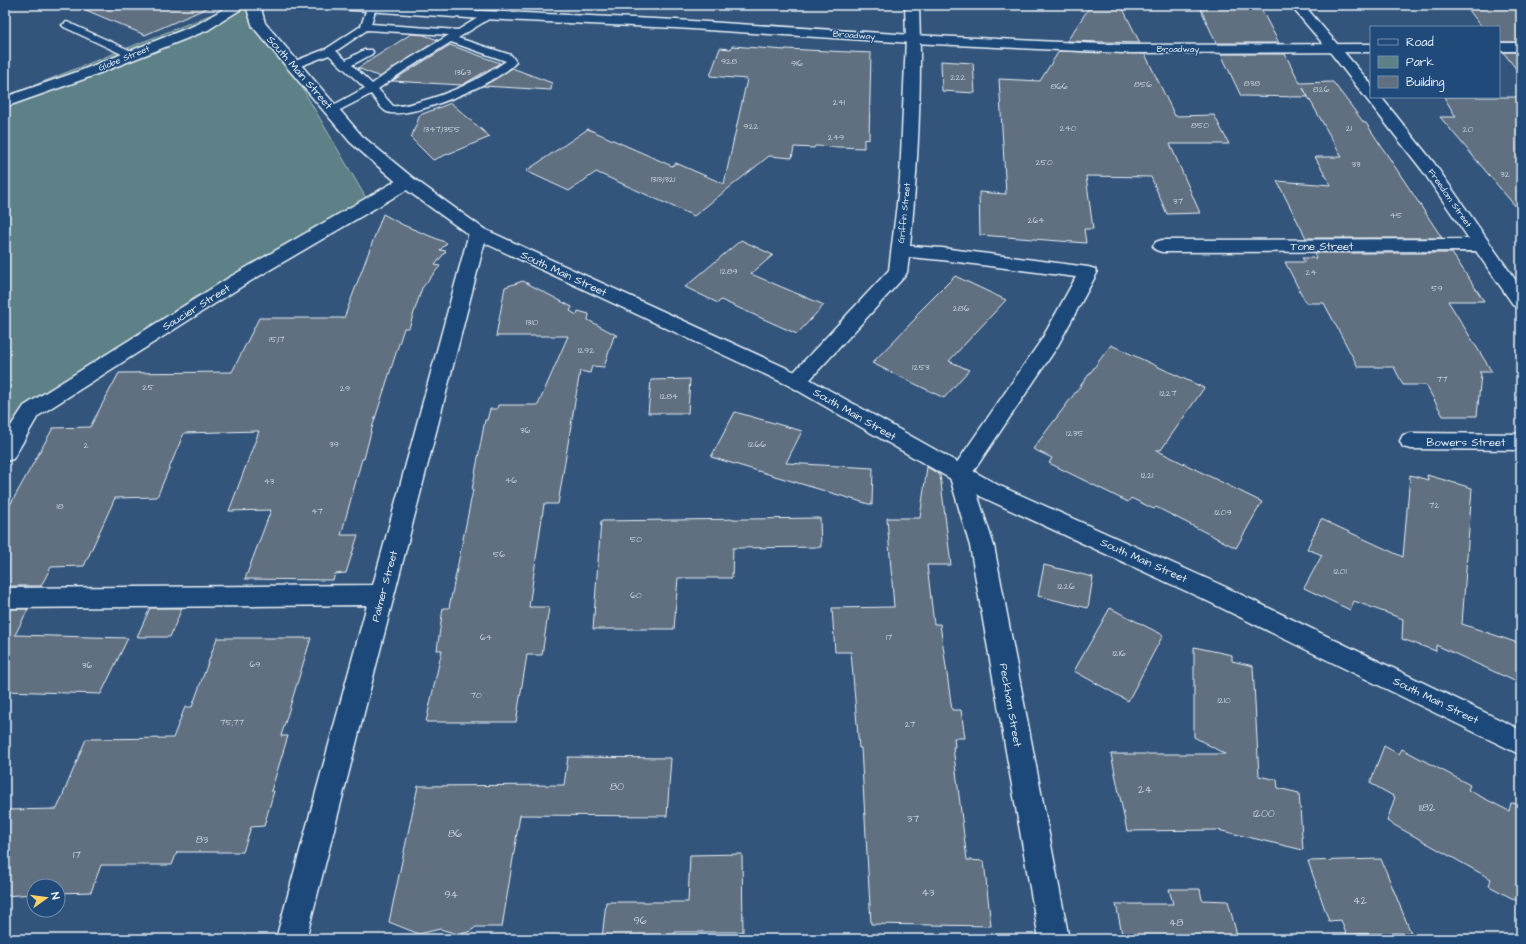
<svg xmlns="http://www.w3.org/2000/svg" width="1526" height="944" font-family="'Architects Daughter',sans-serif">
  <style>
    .green { fill: #5d8186; stroke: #a2b9bf }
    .building { fill: #617081; stroke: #e8f1f8 }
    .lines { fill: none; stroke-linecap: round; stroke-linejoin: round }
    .lane-casing { stroke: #e8f1f8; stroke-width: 3 }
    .street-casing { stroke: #e8f1f8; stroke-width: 3 }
    .secondary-casing { stroke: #e8f1f8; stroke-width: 3 }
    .lane { fill: #1f4a7a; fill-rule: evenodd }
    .street { fill: #1f4a7a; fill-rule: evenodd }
    .secondary { fill: #1f4a7a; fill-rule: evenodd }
    .labels { text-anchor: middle; stroke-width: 3; stroke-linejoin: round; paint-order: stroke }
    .far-street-label { font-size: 9px; fill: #e8f1f8; stroke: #1f4a7a }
    .number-label { font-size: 9px; fill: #c6d1da }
    .street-label { font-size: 11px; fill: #e8f1f8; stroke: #1f4a7a }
    .near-number-label { font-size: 11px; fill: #c6d1da }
  </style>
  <rect width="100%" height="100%" fill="#33557c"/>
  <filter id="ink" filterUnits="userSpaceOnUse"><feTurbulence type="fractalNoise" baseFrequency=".025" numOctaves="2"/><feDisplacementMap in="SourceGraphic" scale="8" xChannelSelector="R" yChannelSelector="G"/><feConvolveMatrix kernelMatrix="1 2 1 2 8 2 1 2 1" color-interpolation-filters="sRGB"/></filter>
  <g filter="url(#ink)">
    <!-- green -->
    <path class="green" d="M235 5H254L366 198 39 406 5 447V97Z"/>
    <!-- building -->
    <path class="building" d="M74 5H214L145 35Z
      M1091 5H1121L1140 43 1067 41Z
      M1199 5H1259L1279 43H1216Z
      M1465 5H1521V42H1499V27H1482Z
      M411 34 424 35 438 40 380 77 358 68Z
      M450 45 500 63 462 85 392 81Z
      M732 46 785 50V49L871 53 869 140 864 139V148L815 146 814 148 794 147 792 158 769 156 694 216 596 172 569 191 526 171 588 129 672 166 676 163 724 184 747 79 710 76 720 48 731 49Z
      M1059 51 1145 54 1175 116 1214 115 1229 144H1170L1200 213 1167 214 1151 177 1086 176 1093 229H1084L1086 243 980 235 979 192 1006 194 999 79 1040 81Z
      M1503 52H1521V75Z
      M1221 54H1285L1300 83 1333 82 1364 123H1366L1442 238H1306L1277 181 1331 185 1315 157H1342L1303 88 1308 97 1241 96Z
      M941 61 973 63 975 93 942 91Z
      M512 68 552 83 551 90 483 86Z
      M1444 97H1521V213L1440 117H1456Z
      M451 103 490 137 433 160 411 138 420 115Z
      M383 214 403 225 447 243 440 250 446 251 435 265 440 266 422 288 409 328H404L372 428 364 459H362L341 535H358L346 573 335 574 333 580 245 579 271 510 229 511 259 431 184 433 157 497 115 498 84 566 51 567 41 586H5V514L53 428 90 427 119 373 232 372 259 318H344Z
      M741 240 773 255 751 274 824 305 797 334 721 300 718 303 685 287Z
      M1314 253H1452L1484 301H1448L1492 372H1479L1481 374 1477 416H1443L1426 385H1403L1394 367H1358L1324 303H1306L1285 262H1305L1302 258H1316Z
      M955 276 1006 300 949 361 969 370 944 398 872 363 917 317 915 316Z
      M523 281 572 307 570 311 577 315 578 311 589 314 588 320 618 336H614L604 367 592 366 590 373 580 371 558 504H544L529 607H549L542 655H527L516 722H426L442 650H437L443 608H449L473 490H472L485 420H487L490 409H497L498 405H538L568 336H496L505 287Z
      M1111 345 1204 388 1161 450H1156L1262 502 1236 548 1156 507 1154 509 1131 498 1128 502 1049 463 1052 458 1033 449Z
      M690 379 688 413H648L651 380Z
      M735 412 802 431 786 463 873 468 872 505 711 457Z
      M927 467 940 475 951 565H927L934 624H940L952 710H961L965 738H954L955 747H953L967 860 984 861 991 926 871 924 861 748H859L851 652H835L832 608 894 607 887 518H920Z
      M1410 475 1428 480 1427 475 1472 488 1462 624 1521 644V684L1436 645V651L1402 639 1403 619 1354 601 1350 610 1304 588 1322 555 1307 549 1321 519 1403 557Z
      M820 518 821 547 733 548 732 578H678L674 629H593L601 521Z
      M1044 565 1093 577 1088 608 1038 596Z
      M150 608H182L170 637H137Z
      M1110 608 1163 635 1128 701 1074 671Z
      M5 609H28L15 635 128 638 101 694 5 691Z
      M217 638H311L281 736H288L271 791H274L264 826 251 827 243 852H177L172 865H101L91 892 58 893V886H34V894L5 896V810L57 809 86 739 173 738 185 707H192Z
      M1194 647 1232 655V661L1253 666 1259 776 1277 780 1278 788 1299 793 1303 850 1218 830 1127 831 1111 754H1225L1194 737Z
      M1384 746 1399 754 1402 749 1470 785 1468 790 1509 811 1511 803 1521 804V903L1489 886 1491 879 1387 821 1395 797 1370 783Z
      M568 757 671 758 667 816 520 815 502 927H476L469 932 458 934 440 929 419 934 389 922 418 786 564 785Z
      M742 854 743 932H675L674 939H602L606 902H688L690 855Z
      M1381 859 1411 933 1346 934 1341 920 1329 921 1308 861Z
      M1169 889H1200L1202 900 1228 901 1238 939H1123L1116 904H1173Z"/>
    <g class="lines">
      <defs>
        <path id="lane" d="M368 5H374L376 7 371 24 458 30 486 13H492L494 15 492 17 458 38 511 55 516 62C502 81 409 121 387 112 381 109 375 99 371 94L336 112H328L327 110 328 108 365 88 329 55 298 67 294 68 289 65 290 63 326 49 361 26ZM367 30 449 35 396 67 372 84 352 65 372 54 373 52 372 50H364L346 60 336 51ZM451 42 506 61C479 80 450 94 418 102 410 104 401 107 393 106L378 89 404 71Z
          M67 22 136 53 137 55 132 58 128 57 64 27 62 25Z"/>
        <path id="street" d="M905 5H919C922 85 918 166 910 246L942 248 1088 267 1095 269 1097 273 1057 347 971 475 994 546 1069 939H1039L970 546 949 474 1042 339 1076 277 942 260 909 257 907 272 905 276 804 386 797 388 790 386 787 381 790 376 889 270 900 179 906 39Z
          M1290 5H1304L1371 84V97H1381L1434 163 1521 288V308L1514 306 1476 251 1162 252 1156 250 1153 246 1156 242 1162 240 1469 239 1422 170 1330 52Z
          M407 177 413 178 415 182 413 186 244 285 38 416 13 459 5 461V435L24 406 230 277 401 178Z
          M478 227 484 229 487 233 306 939H276L367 605 5 608V588L373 585 469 233 472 229Z
          M1411 433 1521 434V450L1411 449 1403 447 1400 441 1403 435Z"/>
        <path id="secondary" d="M230 5H260L265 23 362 136 413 178 484 229 804 376 998 485 1219 584 1521 730V755L1201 598 982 497 790 386 472 237 401 186 350 142 253 27 246 6 208 30 87 78 5 107V97L77 72 198 24Z
          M331 5H399L483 11 676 20 913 35 1123 45 1371 44V52L1123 53 913 43 676 28 483 19 338 9 333 8Z
          M1499 43H1521V51H1499Z"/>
      </defs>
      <!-- lane casing -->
      <use href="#lane" class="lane-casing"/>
      <!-- street casing -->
      <use href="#street" class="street-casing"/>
      <!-- secondary casing -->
      <use href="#secondary" class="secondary-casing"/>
      <!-- lane -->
      <use href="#lane" class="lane"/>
      <!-- street -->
      <use href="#street" class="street"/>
      <!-- secondary -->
      <use href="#secondary" class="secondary"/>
    </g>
  </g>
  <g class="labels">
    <!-- far-street labels -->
    <g class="far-street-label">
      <text transform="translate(854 35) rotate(4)" y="3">Broadway</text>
      <text x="1178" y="52">Broadway</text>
      <text transform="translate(124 58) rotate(-22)" y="3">Globe Street</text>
      <text transform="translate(1450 198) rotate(55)" y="3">Freedom Street</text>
      <text transform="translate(904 213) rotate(-84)" y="3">Griffin Street</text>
    </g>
    <!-- number labels -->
    <g class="number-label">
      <text x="729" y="64">928</text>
      <text x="797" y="66">916</text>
      <text x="463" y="75">1363</text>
      <text x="958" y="80">222</text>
      <text x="1252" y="86">838</text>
      <text x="1143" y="87">856</text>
      <text x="1059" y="89">866</text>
      <text x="1321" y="92">826</text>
      <text x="839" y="105">241</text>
      <text x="1200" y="128">850</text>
      <text x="751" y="129">922</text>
      <text x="1068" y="131">240</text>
      <text x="1349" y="131">21</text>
      <text x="442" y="132">1347;1355</text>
      <text x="1468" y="132">20</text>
      <text x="836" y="140">249</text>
      <text x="1044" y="165">250</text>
      <text x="1356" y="167">33</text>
      <text x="1505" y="177">32</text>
      <text x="663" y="182">1313;1321</text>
      <text x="1178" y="204">37</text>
      <text x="1396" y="218">45</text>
      <text x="1036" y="223">264</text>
      <text x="729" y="274">1289</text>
      <text x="1311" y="275">24</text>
      <text x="1437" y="291">59</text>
      <text x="961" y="311">286</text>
      <text x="532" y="325">1310</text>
      <text x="277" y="342">15;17</text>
      <text x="586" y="353">1292</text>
      <text x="921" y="370">1253</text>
      <text x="1442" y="382">77</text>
      <text x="148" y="390">25</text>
      <text x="345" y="391">29</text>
      <text x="1168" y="396">1227</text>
      <text x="669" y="399">1284</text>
      <text x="525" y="433">36</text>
      <text x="1075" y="436">1235</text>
      <text x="334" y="447">39</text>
      <text x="757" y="447">1266</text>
      <text x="86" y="448">2</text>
      <text x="1147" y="478">1221</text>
      <text x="511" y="483">46</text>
      <text x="269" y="484">43</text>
      <text x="1434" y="508">72</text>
      <text x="60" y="509">18</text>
      <text x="317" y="514">47</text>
      <text x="1223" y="515">1209</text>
      <text x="636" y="542">50</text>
      <text x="499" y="557">56</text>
      <text x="1340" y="574">1201</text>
      <text x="1066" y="589">1226</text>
      <text x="636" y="598">60</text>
      <text x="486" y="640">64</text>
      <text x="889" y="640">17</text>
      <text x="1119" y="656">1216</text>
      <text x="255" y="667">69</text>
      <text x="87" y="668">36</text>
      <text x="476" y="698">70</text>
      <text x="1224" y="703">1210</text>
      <text x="232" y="725">75;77</text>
      <text x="910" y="727">27</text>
    </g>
    <!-- street labels -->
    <g class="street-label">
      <text transform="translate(300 72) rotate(49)" y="4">South Main Street</text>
      <text x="1322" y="250">Tone Street</text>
      <text transform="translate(564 273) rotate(25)" y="4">South Main Street</text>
      <text transform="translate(196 307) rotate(-32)" y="4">Saucier Street</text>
      <text transform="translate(855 414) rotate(30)" y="4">South Main Street</text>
      <text x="1466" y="446">Bowers Street</text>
      <text transform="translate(1144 560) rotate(24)" y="4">South Main Street</text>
      <text transform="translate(384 586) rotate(-75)" y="4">Palmer Street</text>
      <text transform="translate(1436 700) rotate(26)" y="4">South Main Street</text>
      <text transform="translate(1011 705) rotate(80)" y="4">Peckham Street</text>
    </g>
    <!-- near-number labels -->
    <g class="near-number-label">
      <text x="617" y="790">80</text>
      <text x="1145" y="793">24</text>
      <text x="1427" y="811">1182</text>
      <text x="1264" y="817">1200</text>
      <text x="913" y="822">37</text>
      <text x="455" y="837">86</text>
      <text x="202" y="843">83</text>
      <text x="77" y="858">17</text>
      <text x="928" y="896">43</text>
      <text x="451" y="898">94</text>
      <text x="1360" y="904">42</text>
      <text x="640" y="924">96</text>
      <text x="1176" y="926">48</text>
    </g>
  </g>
  <!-- margin -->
  <rect width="1526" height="944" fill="none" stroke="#1f4a7a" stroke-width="20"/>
  <rect x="10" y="10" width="1506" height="924" fill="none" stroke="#e8f1f8" stroke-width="1.5" filter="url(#ink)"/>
  <!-- legend -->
  <rect x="1370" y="26" width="130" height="72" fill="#1f4a7a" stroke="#6f8dac"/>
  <rect x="1378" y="39" width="20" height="6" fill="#1f4a7a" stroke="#6f8dac"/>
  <text x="1406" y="46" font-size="12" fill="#e8f1f8">Road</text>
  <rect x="1378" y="56" width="20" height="12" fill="#5d8186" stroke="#6f8dac"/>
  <text x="1406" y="66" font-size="12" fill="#e8f1f8">Park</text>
  <rect x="1378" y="76" width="20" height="12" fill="#617081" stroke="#6f8dac"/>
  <text x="1406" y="86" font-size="12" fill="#e8f1f8">Building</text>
  <!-- north arrow -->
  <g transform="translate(46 898) rotate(76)"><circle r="19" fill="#1f4a7a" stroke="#6f8dac"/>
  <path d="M0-3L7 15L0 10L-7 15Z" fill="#ffd166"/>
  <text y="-6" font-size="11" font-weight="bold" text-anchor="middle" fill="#e8f1f8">N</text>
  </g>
</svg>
